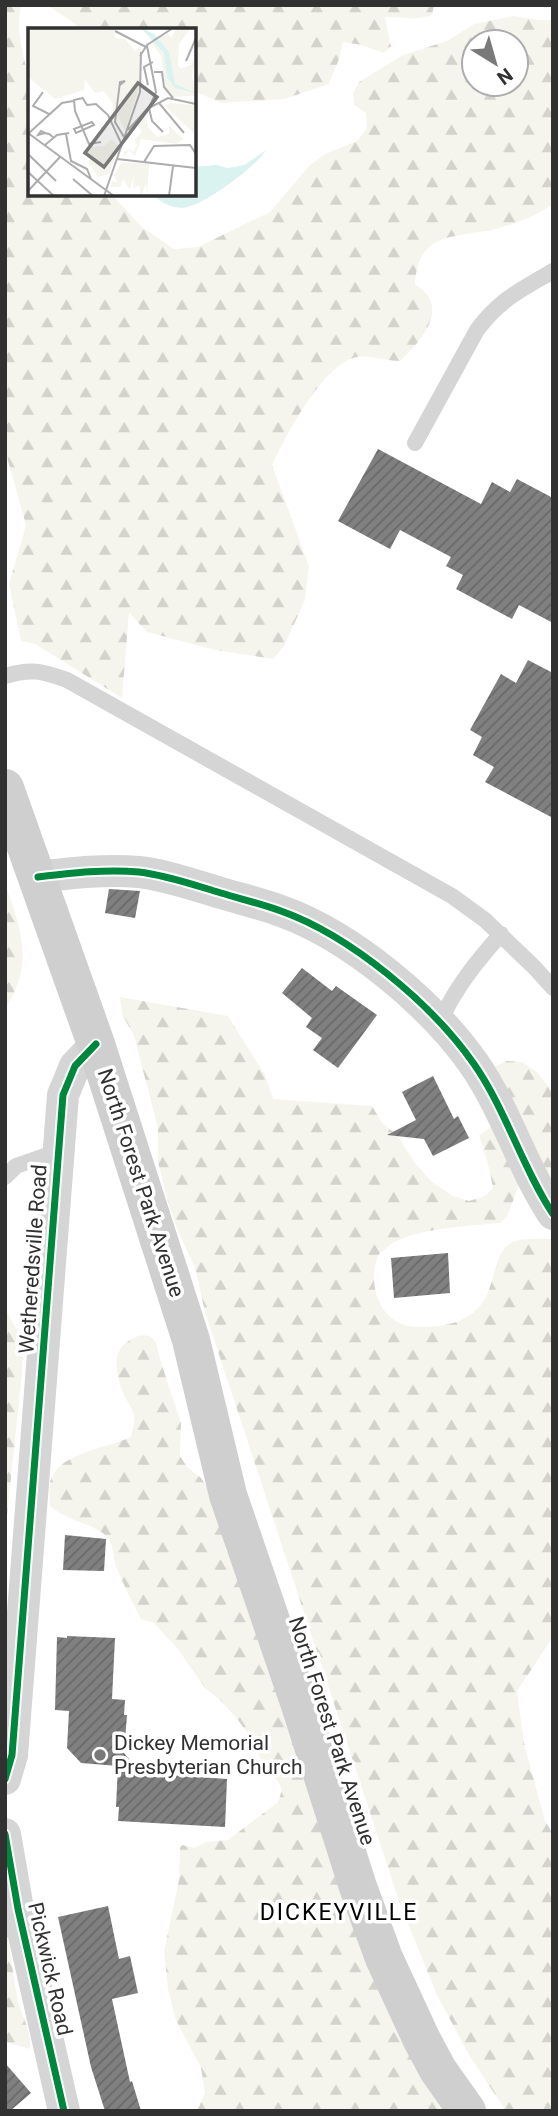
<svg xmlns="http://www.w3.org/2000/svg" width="558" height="2116" font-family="Roboto,sans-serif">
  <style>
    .forest { fill: url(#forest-firs); fill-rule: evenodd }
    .water { fill: #daf3f1 }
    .building { fill: url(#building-hatch) }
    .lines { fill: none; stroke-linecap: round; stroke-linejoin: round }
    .lane { stroke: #d5d5d5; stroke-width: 16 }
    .street { stroke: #d5d5d5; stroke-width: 32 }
    .secondary { stroke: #cfcfcf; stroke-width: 38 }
    .cycleway-casing { stroke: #fff; stroke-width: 11 }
    .cycleway { stroke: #00873e; stroke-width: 7 }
    .poi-dot { fill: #797979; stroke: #fff; stroke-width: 2.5 }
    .labels { text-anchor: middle; stroke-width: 7; stroke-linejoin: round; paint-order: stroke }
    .street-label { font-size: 21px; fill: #313131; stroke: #fff }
    .poi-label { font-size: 21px; fill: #313131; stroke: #fff; text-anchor: start }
    .neighbourhood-label { font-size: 23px; letter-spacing: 2px; fill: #000; stroke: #fff }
    .inset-road { fill: none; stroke: #adadad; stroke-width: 2 }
    .view { fill: #797979; fill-opacity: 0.15; stroke: #797979; stroke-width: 3.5 }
    .inset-edge { fill: none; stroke: #313131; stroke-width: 3.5 }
  </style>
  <defs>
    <pattern id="forest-firs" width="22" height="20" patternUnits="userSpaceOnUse" patternTransform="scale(1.75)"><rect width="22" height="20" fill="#f6f5ed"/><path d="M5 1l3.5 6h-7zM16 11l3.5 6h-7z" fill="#d3d2cc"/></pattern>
    <pattern id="building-hatch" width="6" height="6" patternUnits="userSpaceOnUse" patternTransform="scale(1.75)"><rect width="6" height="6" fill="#808080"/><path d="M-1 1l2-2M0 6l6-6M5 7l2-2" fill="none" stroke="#696969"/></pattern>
  </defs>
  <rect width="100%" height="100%" fill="#fff"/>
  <!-- forest -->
  <path class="forest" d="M5 5H22C14 23 24 61 30 80V194H111L142 227 174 249 198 247 270 212 309 166 325 154 357 141 367 128 366 113 354 105 353 93 359 82 403 55 447 41 474 24 514 16 538 20H553V204C536 216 518 223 499 228 459 239 418 228 415 284 419 287 425 291 428 296 443 318 415 347 400 361 386 361 371 355 357 357 323 363 286 436 272 465L309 566 305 600 284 646 273 659 215 650 147 632 129 613 122 698 35 644 21 641 9 584 26 525 5 450ZM516 42V84H474V42Z
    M47 5H434L432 15C414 22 403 16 385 17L391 47 383 53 362 45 343 42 339 59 329 84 284 99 252 101 222 103 194 91V30H81L71 21Z
    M5 883C21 930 35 963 5 1009Z
    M120 997 228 1016 265 1075 273 1099 372 1106 382 1123 397 1135 415 1163 432 1182 453 1196 469 1201 485 1196 493 1188 489 1168 479 1135 493 1126 523 1174 507 1217 500 1223C469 1226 415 1228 390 1245 387 1248 380 1252 378 1256 377 1258 376 1264 375 1266 371 1288 379 1315 402 1324 410 1328 430 1327 439 1326 510 1316 481 1253 515 1241 526 1238 542 1239 553 1239V1637L517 1691 524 1743 545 1821 553 1834V2111H506L469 2055 437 1995 401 1907 205 1312 195 1268 178 1231 168 1202 158 1162V1128L134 1036 122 1014Z
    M507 1061 522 1062 537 1072 553 1092V1204L491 1068Z
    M5 1309 23 1340 22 1374 5 1534Z
    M141 1335 150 1336 156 1342 160 1359 181 1423 180 1456 187 1467 200 1477 214 1495 226 1550 233 1560 444 2111H197L205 2093 201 2068 175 2018 168 1989 164 1951 179 1880 180 1848 182 1845 194 1848 206 1842 228 1840 278 1802 282 1790 278 1781 265 1768 249 1735 238 1720 220 1700 205 1688 177 1648 154 1623 141 1619C133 1603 124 1586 117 1569 112 1557 115 1543 104 1534 88 1522 65 1520 50 1506 50 1498 48 1486 51 1479 61 1452 108 1448 131 1437 132 1431 135 1422 134 1415 132 1408 127 1401 124 1395 114 1368 109 1346 141 1335Z
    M5 1918C10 1944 12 1970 17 1996 20 2014 32 2030 30 2049L5 2042Z"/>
  <!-- water -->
  <path class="water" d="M266 150C256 167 201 208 182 208 169 207 161 203 153 194H194V167L217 165 227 168 235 167 246 164Z"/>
  <!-- building -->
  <path class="building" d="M378 449 481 504 492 482 510 492 517 479 553 498V623L519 605 512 619 456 589 463 575 446 566 451 557 400 530 390 549 338 521Z
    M528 660 553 673V818L485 782 494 767 473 755 482 737 470 730 501 674 516 683Z
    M109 889 140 891 135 918 105 913Z
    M302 968 332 991 336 986 377 1015 338 1068 313 1050 322 1038 306 1027 312 1018 282 993Z
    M433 1076 454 1119 458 1116 469 1138 433 1156 424 1139 387 1135 416 1120 402 1092Z
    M448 1253 450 1293 394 1298 391 1258Z
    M65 1535 106 1539 104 1571 63 1570Z
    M67 1636 115 1638 112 1699 125 1700 124 1715H127L124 1753 141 1773 227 1779 225 1827 118 1821 119 1807H116L118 1766 81 1763 67 1748 69 1711 55 1710 57 1637 67 1638Z
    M108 1906 119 1959 130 1956 138 1993 112 1999 130 2082 132 2081 141 2111H105L91 2067 58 1917Z
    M5 2063 31 2093 10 2111H5Z"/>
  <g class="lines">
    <!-- lane -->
    <path class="lane" d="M415 443 477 330C500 299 521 290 553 271
      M5 676C31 668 42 671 67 680L452 896 485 920 534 967 553 988
      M440 1022C455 988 477 961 501 934
      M5 1177 16 1166 59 1151"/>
    <!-- street -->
    <path class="street" d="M38 877C72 873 105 869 139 872 166 875 194 885 221 893 241 899 262 904 281 911 351 936 432 1004 474 1064 506 1110 522 1167 553 1214
      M5 1779 12 1755 63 1095 75 1066 96 1044
      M5 1834 18 1909 64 2111"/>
    <!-- secondary -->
    <path class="secondary" d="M5 788 96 1044 191 1340 228 1495 300 1705 358 1887 384 1958 421 2038 438 2070 467 2111"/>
    <defs>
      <path id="cycleway" d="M38 877C72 873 105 869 139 872 166 875 194 885 221 893 241 899 262 904 281 911 351 936 432 1004 474 1064 506 1110 522 1167 553 1214
        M5 1779 12 1755 63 1095 75 1066 96 1044
        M5 1834 18 1909 64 2111"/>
    </defs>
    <!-- cycleway casing -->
    <use href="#cycleway" class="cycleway-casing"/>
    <!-- cycleway -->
    <use href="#cycleway" class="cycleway"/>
  </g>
  <!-- markers -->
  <circle class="poi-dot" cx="100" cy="1755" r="7"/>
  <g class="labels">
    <!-- street labels -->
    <g class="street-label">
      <text transform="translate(141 1183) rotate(72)" y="7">North Forest Park Avenue</text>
      <text transform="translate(33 1259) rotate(-86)" y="7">Wetheredsville Road</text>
      <text transform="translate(332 1731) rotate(72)" y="7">North Forest Park Avenue</text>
      <text transform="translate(50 1969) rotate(77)" y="7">Pickwick Road</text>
    </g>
    <!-- poi labels -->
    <g class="poi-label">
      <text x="114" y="1750">Dickey Memorial<tspan x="114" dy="24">Presbyterian Church</tspan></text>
    </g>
    <!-- neighbourhood labels -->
    <g class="neighbourhood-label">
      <text x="339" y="1920">DICKEYVILLE</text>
    </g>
  </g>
  <!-- overview -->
  <g transform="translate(28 28)">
    <rect width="168" height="168" fill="#fff"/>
    <path d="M0 0H86L87 10 97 11 107 23 113 18 112 55 97 103 90 88 85 91V76L76 63 67 65 57 51 56 62 27 71 0 49ZM149 0H163L151 16 150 38 155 42 162 40 168 26 164 48 168 63 157 64 147 56 133 13 140 5 143 10ZM143 75 168 77V107L137 78ZM117 86 120 99 129 109 141 106V98L156 111 148 116 113 111 107 128 101 122 95 130 96 124 102 121 105 124 109 118 107 111 114 104 108 94ZM83 111 91 118 81 146 70 149 60 134 64 128 57 124 62 119 77 118ZM94 134 121 136 119 168 118 156 113 168 111 157 105 161 106 147 102 162 95 151 92 159H83L84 153 89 155 86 147Z" fill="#f6f5ed"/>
    <path d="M24 0H59L43 20 24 11ZM136 7 152 41 168 35 161 49 149 50 155 60H168V68L146 69 137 59 133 28 124 15Z" fill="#f6f5ed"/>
    <path d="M113 0 126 6 141 24 147 56 168 65 147 60 139 49 136 25Z" fill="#daf3f1"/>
    <path class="inset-road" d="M87 3 118 19M119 18 128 64 121 80 124 93 135 104M112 28 119 17 145 0M158 33 168 10M126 44H134L136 59 145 70M92 57 97 53 92 54 87 94 96 109M120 57 116 39 125 34M15 64 5 78 21 86M54 69 59 77 68 76 80 87 94 117M55 70 46 72 47 83 61 116 73 114M131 75 156 105M64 94 66 97 48 105 46 101ZM100 102 119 81 140 70 168 76M0 105 86 168M1 105 34 75 45 73M17 105 10 107 13 103 17 105 21 106 25 109M38 106 43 133 59 141 63 151M17 117 29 107 41 105M0 126 28 153M89 131 168 140M116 134 126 118 162 117 168 126M0 144 26 168M45 151 65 168M0 163 32 129M76 168 112 64 113 24M141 168 145 138"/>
    <path class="view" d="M110 55 129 69 76 139 57 125Z"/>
    <rect width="168" height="168" class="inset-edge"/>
  </g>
  <!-- border -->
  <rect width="558" height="2116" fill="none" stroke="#313131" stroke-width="14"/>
  <!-- north arrow -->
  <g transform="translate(495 63) rotate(143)"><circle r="33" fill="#ffffff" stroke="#adadad" stroke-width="2"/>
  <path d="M0-5L12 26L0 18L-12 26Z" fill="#797979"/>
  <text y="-10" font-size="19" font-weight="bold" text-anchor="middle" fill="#313131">N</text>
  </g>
</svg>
